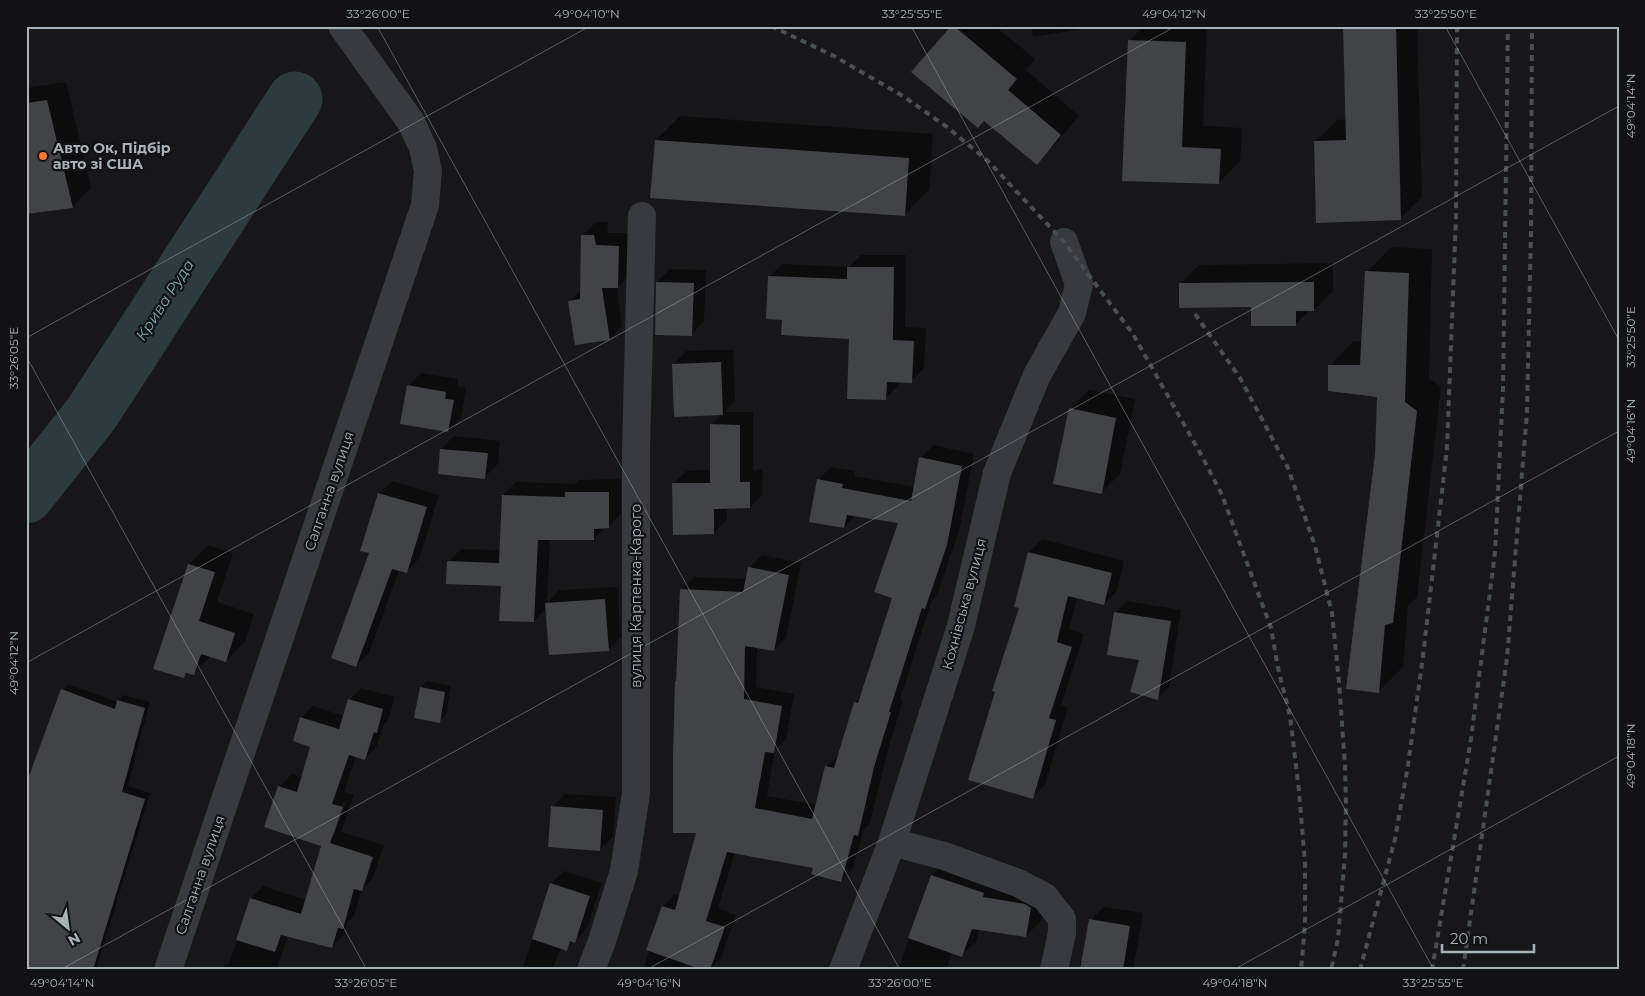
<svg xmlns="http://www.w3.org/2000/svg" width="1645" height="996" font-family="Montserrat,sans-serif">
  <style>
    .shadow { fill: #0007; fill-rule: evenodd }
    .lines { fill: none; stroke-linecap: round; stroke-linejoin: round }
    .river { stroke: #2c3b3e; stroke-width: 55 }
    .building { fill: #414346 }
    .minor { stroke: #373a3e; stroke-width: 28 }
    .tertiary { stroke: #373a3e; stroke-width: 28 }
    .rail { stroke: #4a4f53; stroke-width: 4; stroke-dasharray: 6 5; stroke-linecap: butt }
    .ticks { fill: none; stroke: #a8b3b9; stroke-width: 1; stroke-opacity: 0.45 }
    .poi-dot { fill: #fa762d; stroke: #121214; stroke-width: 2 }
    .labels { text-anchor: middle; stroke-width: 4.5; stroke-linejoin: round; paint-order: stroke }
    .poi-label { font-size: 14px; font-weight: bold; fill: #a8b3b9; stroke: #121214; text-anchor: start }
    .street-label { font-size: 14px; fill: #a8b3b9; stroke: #121214 }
    .water-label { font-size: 15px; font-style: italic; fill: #7eadb6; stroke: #121214 }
    .neatline { fill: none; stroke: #a8b3b9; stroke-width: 2 }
    .ticks-label { font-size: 12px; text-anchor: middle; fill: #a8b3b9 }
  </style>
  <rect width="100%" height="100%" fill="#171719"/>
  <!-- shadow -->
  <path class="shadow" d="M952 26H995L1035 59 1026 70 1079 116 1055 144 1037 163Z
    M1031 26H1099L1033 37Z
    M1144 26H1207L1203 126 1242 128 1240 161 1219 183 1124 180 1129 41Z
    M1344 26H1417L1422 197 1400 219 1316 141 1337 120 1347 119Z
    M66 82 91 188 72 207 26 213V88Z
    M680 116 933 134 929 190 904 215 656 140Z
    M607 222 608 233H631L630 274 617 288 622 326 609 339 569 302 581 290 582 236 595 223Z
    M1391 247 1432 249 1429 378 1441 387 1417 597 1408 606 1403 667 1378 692 1376 454 1378 396 1330 366 1354 341H1362L1367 272Z
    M861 255H906L905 327 926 328 924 368 911 381H899L898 386 885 399 851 338 783 318 769 277 782 264 849 267Z
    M1333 263V291L1314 310H1310L1295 325 1252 306 1180 284 1199 265Z
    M670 269 706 270 704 321 692 334 657 282Z
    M733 350 735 401 724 412H753V470L762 469 763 494 750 507 727 508V520L714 533 673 484 686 471 711 470V425L722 414 674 364 686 351Z
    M421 373 458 379 457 386 466 388 461 418 448 431 408 386Z
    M1089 390 1135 399 1120 474 1101 493 1070 409Z
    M454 436 500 441 498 464 485 477 441 449Z
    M933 445 974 454 959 531 937 595 932 600 900 699 903 700 887 753 870 823 864 829 853 868 841 881 814 867 735 852 718 908 736 915 721 958 709 970 685 962 682 970H643L663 906 675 894 680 895 697 832 682 589 694 577 747 579 749 568 762 555 801 563 786 638 774 650 757 647 756 687 794 694 786 739 775 749 767 796 817 805 826 767 840 754 856 702 861 696 893 597 900 522 856 515 844 527 818 480 831 467 855 471 854 476 915 487 921 458Z
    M621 479V514L608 527H605L594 539H550L547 603 559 590 617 587 621 637 608 650 547 608 534 621 502 585 448 562 461 549 501 550 503 495 516 482 574 484 579 480Z
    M392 481 439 495 419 559 406 572 399 570 369 653 356 666 379 494Z
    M1042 539 1124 561 1117 591 1104 604 1077 597 1069 629 1084 634 1061 705 1068 707 1045 785 1032 797 1021 607 1029 552Z
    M208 545 233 553 217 602 254 614 245 642 226 661 211 656 193 674 188 673 184 677 189 564Z
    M1127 601 1181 610 1169 687 1157 698 1140 659 1115 613Z
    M427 681 451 686 446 715 439 721 421 687Z
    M68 684 118 702 124 695 150 702 128 786 150 793 96 970H26V768L33 770 62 690Z
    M361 688 395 697 388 720 384 724 377 746 365 758 356 756 344 792 354 795 341 832 384 845 373 878 362 889 354 916 347 923 344 935 332 947 288 936 276 970H221L227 964H229L251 898 263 886 306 900 323 846 266 826 280 786 292 774 303 778 312 746 301 718 313 706 344 716 349 700ZM344 801 346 802 334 835H332Z
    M565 794 616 797 613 837 600 850 553 806Z
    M947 860 1046 893 1041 921 1026 936 980 929 976 941 961 955 951 952 947 970H898L932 875Z
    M564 871 602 883 587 928 566 950 561 948 552 970H522L551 884Z
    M1104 907 1143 913 1133 970H1082L1091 919Z"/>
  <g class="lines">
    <!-- river -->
    <path class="river" d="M26 496 92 413 295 99"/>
  </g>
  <!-- building -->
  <path class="building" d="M951 26H954L1017 79 1008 90 1061 135 1037 165 984 121 978 128 911 72Z
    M1343 26H1396L1401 220 1316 223 1314 141 1346 140Z
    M1128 40 1186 42 1182 147 1221 149 1219 184 1122 181Z
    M47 100 73 208 26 214V103Z
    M655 140 909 158 905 216 650 198Z
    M581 235H594L596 245 619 246 618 288H602L610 340 575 345 568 301 580 299Z
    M847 267H894L893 340 914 341 912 383 887 382 886 400 847 399 849 339 781 335 782 320 766 319 768 276 847 279Z
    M1365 271 1409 273 1405 402 1417 411 1393 623 1385 625 1379 693 1346 689 1375 454 1377 397 1328 391V365H1360Z
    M656 282 694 283 692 336 655 335Z
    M1314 282V311H1296V326H1251V307L1179 308V283Z
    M721 362 723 415 674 417 672 364Z
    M407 385 446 392 445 399 454 400 448 432 400 424Z
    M1069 408 1116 418 1102 494 1053 484Z
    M710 424 740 425V482H750V508L714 509V534L673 535 672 483H710Z
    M440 449 488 453 485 479 438 474Z
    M919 457 962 466 947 545 925 609 922 608 889 712H891L874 767 858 836 854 835 841 882 811 874 813 868 727 852 706 921 725 927 710 970H703L646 950 662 906 675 910 696 833H673V757L675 681H676L680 589 743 592 748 567 789 575 774 651 745 646 744 699 782 706 774 753 765 752 755 808 812 819 825 766 834 768 854 702 858 703 892 598 874 592 898 523 847 515 844 528 809 522 817 479 843 484 842 488 911 501Z
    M565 492H609V528L594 529V540H538L534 622 499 621 501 586 446 584 447 561 499 563 502 495 565 497Z
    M378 493 427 507 407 573 392 569 356 667 331 658 369 553 360 551Z
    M1028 552 1112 573 1104 605 1068 596 1057 642 1072 647 1049 718 1056 720 1033 799 968 780 995 692 992 691 1019 608 1014 607Z
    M188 564 215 572 199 621 235 633 226 662 201 654 194 675 186 673 184 678 153 669Z
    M605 599 609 651 549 655 545 603Z
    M1114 612 1171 621 1158 700 1130 692 1139 660 1107 655Z
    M420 687 445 692 440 723 414 718Z
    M61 689 115 709 117 700 145 708 122 792 145 799 93 970H26V784Z
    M348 699 383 709 377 733 374 732 365 760 349 755 332 804 343 807 330 843 373 857 362 891 354 889 343 929 338 928 332 948 281 935 275 952 236 940 250 898 301 914 321 846 264 827 278 786 297 792 310 747 293 741 300 717 339 729Z
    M551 806 603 810 600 851 548 847Z
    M931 875 984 893 983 897 1025 904 1031 908 1026 937 972 929 962 957 908 938Z
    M550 883 590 896 575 943 570 941 567 951 532 939Z
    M1089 919 1130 926 1123 970H1080Z"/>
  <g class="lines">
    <!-- minor -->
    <path class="minor" d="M892 842 944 856 1018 883 1045 897 1062 919V933L1054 970
      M591 970 602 941 624 871 636 793V450L642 216
      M843 970 892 842 961 626 997 473 1037 375 1072 313 1079 284 1064 242"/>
    <!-- tertiary -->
    <path class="tertiary" d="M168 970 425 205 428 171 423 148 411 122 342 26"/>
    <!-- rail -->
    <path class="rail" d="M771 26 834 56 903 96 947 127 988 161 1064 242 1133 334 1203 458 1222 495 1271 628 1278 668 1290 716 1299 791 1305 863V924L1301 970
      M1195 314 1240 378 1288 468 1315 546 1332 613 1339 682 1345 765 1346 804 1345 854 1338 939 1331 970
      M1360 970 1395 839 1408 765 1423 656 1447 448 1456 217 1457 26
      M1432 970 1471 739 1495 553 1503 388 1508 26
      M1463 970 1507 658 1527 412 1531 231 1532 26"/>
  </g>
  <!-- ticks -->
  <path class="ticks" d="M377 26 900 970M911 26 1434 970M1445 26 1619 340M26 338 590 26M26 356 367 970M26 663 1176 26M60 970 1619 106M646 970 1619 431M1233 970 1619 756"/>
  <!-- markers -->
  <circle class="poi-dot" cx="43" cy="156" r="5"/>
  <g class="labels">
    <!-- poi labels -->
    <g class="poi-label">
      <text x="53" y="153">Авто Ок, Підбір<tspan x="53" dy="16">авто зі США</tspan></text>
    </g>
    <!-- street labels -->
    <g class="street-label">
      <text transform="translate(329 491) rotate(-71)" y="5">Салганна вулиця</text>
      <text transform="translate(636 596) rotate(-90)" y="5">вулиця Карпенка-Карого</text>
      <text transform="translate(964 604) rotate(-75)" y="5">Кохнівська вулиця</text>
      <text transform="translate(200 875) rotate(-71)" y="5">Салганна вулиця</text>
    </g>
    <!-- water labels -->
    <g class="water-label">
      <text transform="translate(165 300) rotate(-57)" y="5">Крива Руда</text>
    </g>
  </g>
  <!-- border -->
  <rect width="1645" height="996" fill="none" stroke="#121214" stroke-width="55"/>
  <!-- north arrow -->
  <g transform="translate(68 928) rotate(151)" stroke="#121214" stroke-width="4" paint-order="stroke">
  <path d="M0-4L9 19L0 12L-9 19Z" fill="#a8b3b9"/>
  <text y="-8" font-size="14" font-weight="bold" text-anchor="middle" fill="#a8b3b9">N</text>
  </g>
  <!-- scale -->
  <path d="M1442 944v8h92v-8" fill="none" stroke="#a8b3b9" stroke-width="2.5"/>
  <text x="1450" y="944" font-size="15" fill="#a8b3b9" stroke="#121214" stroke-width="4" paint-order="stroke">20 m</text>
  <rect x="28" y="28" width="1590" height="940" class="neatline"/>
  <g class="ticks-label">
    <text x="378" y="18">33°26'00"E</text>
    <text x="587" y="18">49°04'10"N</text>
    <text x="912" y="18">33°25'55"E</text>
    <text x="1174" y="18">49°04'12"N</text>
    <text x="1446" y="18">33°25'50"E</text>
    <text transform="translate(1631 106) rotate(-90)" y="4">49°04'14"N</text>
    <text transform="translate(1631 337) rotate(-90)" y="4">33°25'50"E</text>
    <text transform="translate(14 358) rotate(-90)" y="4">33°26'05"E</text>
    <text transform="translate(1631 431) rotate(-90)" y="4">49°04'16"N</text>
    <text transform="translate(14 663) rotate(-90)" y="4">49°04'12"N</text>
    <text transform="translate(1631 756) rotate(-90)" y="4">49°04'18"N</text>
    <text x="62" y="987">49°04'14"N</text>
    <text x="366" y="987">33°26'05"E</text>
    <text x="649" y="987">49°04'16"N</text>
    <text x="900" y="987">33°26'00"E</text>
    <text x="1235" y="987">49°04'18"N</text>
    <text x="1433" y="987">33°25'55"E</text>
  </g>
</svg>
